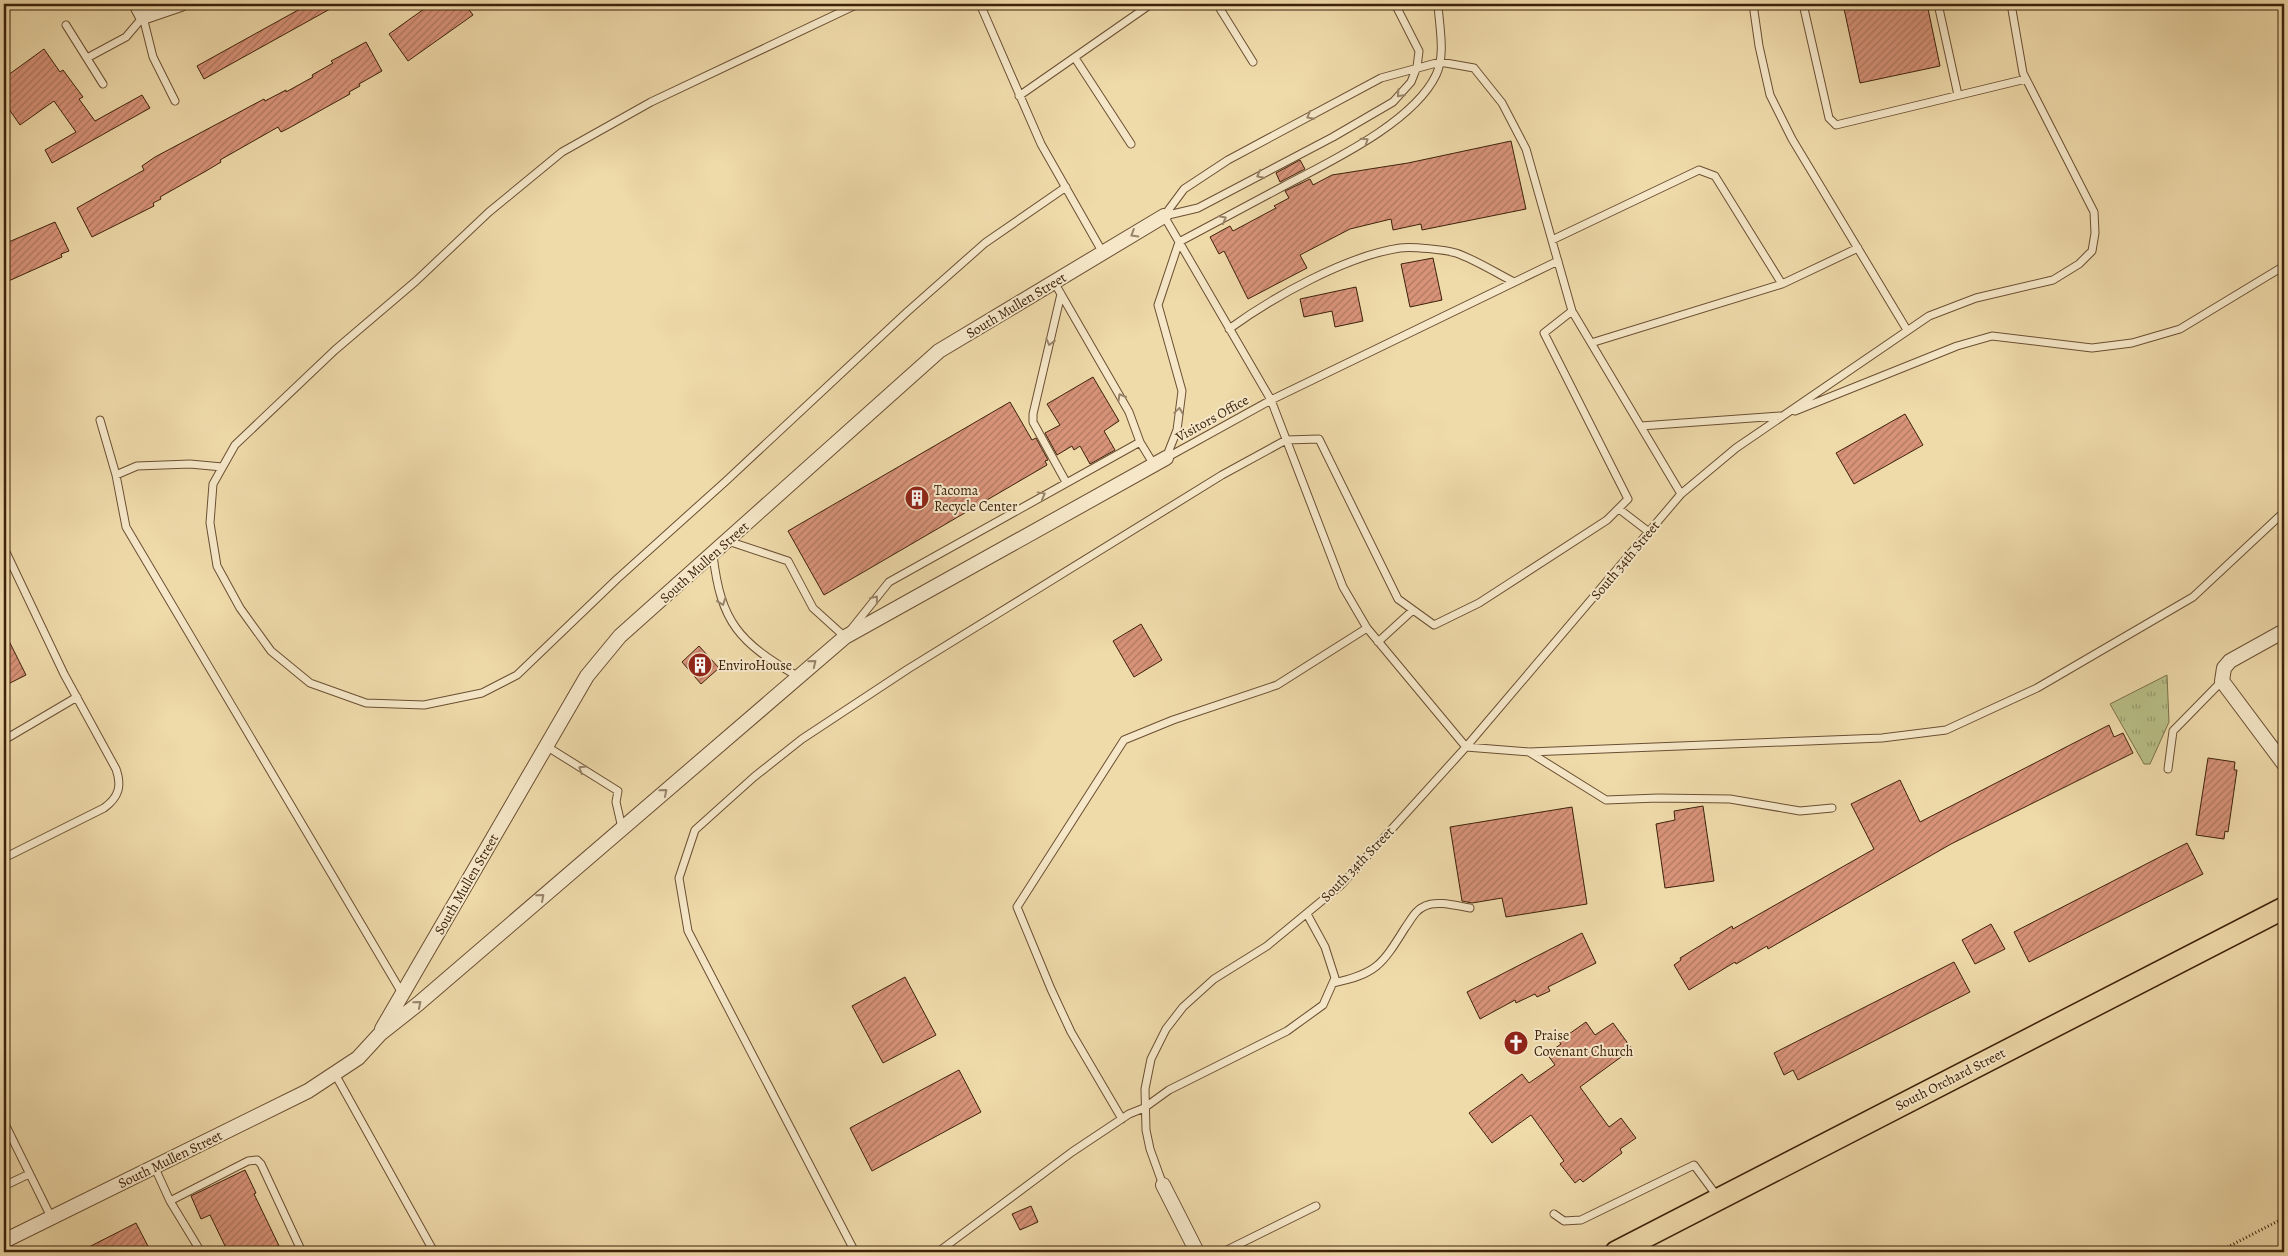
<svg xmlns="http://www.w3.org/2000/svg" width="2288" height="1256" font-family="Alegreya,serif">
  <style>
    .park { fill: url(#park-tufts); stroke: #7b7049 }
    .building { fill: url(#building-hatch); stroke: #3d210a }
    .lines { fill: none; stroke-linecap: round; stroke-linejoin: round }
    .lane-casing { stroke: #6a4f32; stroke-width: 9 }
    .street-casing { stroke: #6a4f32; stroke-width: 16 }
    .primary-casing { stroke: #3d210a; stroke-width: 24 }
    .path { stroke: #3d210a; stroke-width: 3; stroke-dasharray: 1 2.5; stroke-linecap: butt }
    .lane { stroke: #f5e7c8; stroke-width: 7 }
    .street { stroke: #f5e7c8; stroke-width: 14 }
    .primary { stroke: #efdaaa; stroke-width: 21 }
    .oneway { stroke: #998469 }
    .labels { text-anchor: middle; stroke-width: 4; stroke-linejoin: round; paint-order: stroke }
    .street-label { font-size: 14px; fill: #3d210a; stroke: #f5e7c8 }
    .poi-label { font-size: 14px; fill: #3d210a; stroke: #f5e7c8; text-anchor: start }
  </style>
  <defs>
    <pattern id="park-tufts" width="24" height="20" patternUnits="userSpaceOnUse" patternTransform="scale(1.25)"><rect width="24" height="20" fill="#b9c088"/><path d="M3 7l-1-3M5 7V3M7 7l1-3M15 17l-1-3M17 17v-4M19 17l1-3" fill="none" stroke="#989c6d"/></pattern>
    <pattern id="building-hatch" width="6" height="6" patternUnits="userSpaceOnUse" patternTransform="scale(1.25)"><rect width="6" height="6" fill="#d89379"/><path d="M-1 1l2-2M0 6l6-6M5 7l2-2" fill="none" stroke="#b07861"/></pattern>
  </defs>
  <rect width="100%" height="100%" fill="#efdaaa"/>
  <filter id="stains"><feTurbulence type="fractalNoise" baseFrequency=".004" numOctaves="4"/><feColorMatrix values="0 0 0 0 .2 0 0 0 0 .09 0 0 0 0 .02 0 0 0 .5 -.17"/></filter>
  <radialGradient id="worn" r=".72"><stop offset=".6" stop-color="#630" stop-opacity="0"/><stop offset="1" stop-color="#630" stop-opacity=".3"/></radialGradient>
  <!-- park -->
  <path class="park" d="M2167 675 2169 722 2150 764H2144L2110 704Z"/>
  <!-- building -->
  <path class="building" d="M309 4H339L204 79 197 66Z
    M431 4H465L473 15 408 61 389 34Z
    M1843 4H1927L1940 66 1860 83Z
    M366 42 382 71 359 84 360 86 349 92 350 94 289 128 281 132 278 127 220 160 221 162 206 171 160 197 161 199 153 203 154 206 92 237 77 208 144 170 142 166 155 157 264 99 265 101 286 90V92L313 77 312 75 333 63 331 61Z
    M44 49 60 72 63 70 83 97 79 99 95 121 142 95 150 108 52 163 45 150 76 132 54 101 20 125 4 102V78Z
    M1511 141 1526 209 1422 230 1421 224 1393 230 1391 219 1350 229 1300 255 1307 268 1248 299 1224 251 1219 254 1210 237 1230 226 1233 231 1276 208 1274 206 1289 198 1285 191 1310 179 1313 185 1332 175 1408 163Z
    M1300 160 1305 169 1280 182 1276 173Z
    M55 222 69 251 61 254 62 257 4 283V244Z
    M1433 258 1442 300 1410 307 1401 264Z
    M1356 287 1363 321 1335 327 1332 311 1304 317 1300 299Z
    M1093 377 1119 421 1104 431 1115 450 1090 464 1080 446 1074 450 1072 446 1057 455 1045 433 1060 425 1047 404Z
    M1010 402 1032 440 1036 438 1048 460 1045 461 1047 465 824 595 788 531Z
    M1905 414 1923 445 1854 484 1836 453Z
    M1141 624 1162 660 1134 677 1113 641Z
    M4 631 26 675 4 686Z
    M699 646 719 668 701 684 682 662Z
    M2109 725 2114 737 2123 733 2133 753 1951 844 1768 949 1767 946 1736 964 1735 962 1689 990 1674 965 1681 960 1680 958 1732 926 1733 929 1874 849 1851 804 1900 780 1920 822Z
    M2208 758 2235 762 2234 770H2237L2228 832 2225 831 2224 839 2196 835Z
    M1703 806 1714 881 1665 888 1656 824 1675 820 1674 811Z
    M1572 807 1587 904 1506 917 1502 898 1472 903 1462 901 1450 827Z
    M2187 843 2203 874 2029 962 2014 932Z
    M1991 924 2005 949 1975 964 1962 940Z
    M1582 933 1596 963 1548 987 1550 991 1537 997 1535 994 1516 1003 1515 1000 1480 1019 1467 992Z
    M1954 962 1970 992 1798 1080 1793 1070 1784 1075 1774 1053Z
    M905 977 936 1035 883 1063 852 1006Z
    M1586 1022 1595 1035 1613 1023 1632 1049 1580 1087 1609 1127 1621 1118 1636 1138 1620 1149 1622 1153 1583 1182 1580 1179 1575 1183 1560 1164 1564 1161 1531 1115 1492 1143 1469 1113 1522 1074 1529 1083 1555 1065 1547 1054 1561 1044 1559 1041Z
    M959 1070 981 1112 872 1171 850 1128Z
    M245 1170 256 1193 254 1194 282 1252H228L210 1215 201 1219 191 1196Z
    M1031 1206 1038 1222 1020 1230 1012 1214Z
    M136 1223 151 1252H79Z"/>
  <g class="lines">
    <defs>
      <path id="lane" d="M858 4 651 102 562 152 489 212 416 281 335 350 235 445 213 484 210 523 217 566 240 608 271 651 310 683 366 703 424 705 482 693 517 675 617 579 726 481 907 312 985 243 1066 187
        M980 4 1041 144 1103 253
        M1217 4 1253 62
        M1753 4 1759 46 1770 95 1792 139 1907 330
        M1803 4 1829 118 1836 125 2026 79
        M1938 4 1958 95
        M143 17 153 57 175 101
        M66 25 103 84
        M87 58 126 37 143 17
        M1075 58 1131 144
        M1019 96 1151 4
        M1164 216 1271 400 1343 587 1367 628 1466 747 1529 752 1882 738 1946 730 2037 688 2193 597 2284 512
        M1164 216 1184 189 1228 160 1381 78 1440 62 1474 68 1502 103 1526 149 1572 311 1681 494
        M1164 216 1198 208 1333 137 1393 102 1411 82 1417 67 1419 51 1395 4
        M1552 240 1699 170 1715 176 1782 284
        M1179 242C1214 223 1249 205 1284 186 1329 162 1413 123 1436 75 1446 55 1439 25 1438 4
        M1054 282 1129 412 1140 442 1154 465
        M1061 294 1033 414V422L1066 482
        M1229 329C1273 297 1346 256 1400 248 1411 246 1446 250 1456 253 1476 260 1496 273 1514 282
        M1591 343 1782 284 1858 248
        M1795 411 1957 346 1992 336 2092 348 2132 343 2180 329 2284 266
        M100 420 116 475 126 527 402 993
        M1641 426 1780 416
        M1166 458 1271 400 1558 261
        M1166 458 1177 430 1182 391 1158 305 1179 242
        M116 475 137 466 190 464 222 467
        M1619 509 1649 532
        M728 541 788 561 813 608 845 637 889 582 1140 442
        M4 548 64 674 116 769C122 786 119 797 104 808L4 858
        M713 555C721 623 739 642 797 676
        M1378 642 1413 610
        M4 740 77 697
        M546 746 618 791 616 802 622 828
        M1529 752 1606 800 1658 798 1730 799 1800 811 1832 808
        M2168 769 2173 731 2222 681
        M1333 983C1376 974 1382 965 1405 928 1411 920 1415 910 1425 906 1437 900 1457 906 1470 908
        M335 1074 434 1252
        M1122 1119 1071 1032 1051 989 1017 907 1124 740 1173 720 1277 685 1367 628
        M4 1122 51 1217
        M154 1166 170 1201 201 1252
        M1163 1185 1150 1149 1146 1130 1145 1089 1151 1059 1166 1029 1183 1007 1214 979 1267 946 1341 885 1466 747 1681 494 1736 448 1929 316 1976 298 2053 280 2079 264 2092 251 2095 233 2094 212 2023 73 2011 4
        M4 1186 29 1174
        M170 1201 248 1161 257 1160 261 1164 302 1252
        M1554 1214 1564 1221 1581 1220 1694 1165 1717 1196
        M855 1252 688 931 679 878 695 830 754 777 802 739 908 669 1222 475 1286 440 1319 439 1398 599 1434 625 1479 603 1607 520 1628 499 1544 333 1572 311
        M938 1252 1072 1152 1129 1114 1144 1108 1169 1090 1287 1031 1323 1005 1335 978 1325 947 1307 914
        M1223 1252 1316 1206"/>
      <path id="street" d="M136 4 143 17 181 4
        M2284 631 2230 661 2224 668 2222 681 2284 764
        M382 1029 587 676 620 636 939 351 1164 216
        M1163 1185 1197 1252
        M4 1241 308 1091 358 1058 380 1034 418 1004 845 637 1166 458"/>
      <path id="primary" d="M1616 1252 2284 908"/>
    </defs>
    <!-- lane casing -->
    <use href="#lane" class="lane-casing"/>
    <!-- street casing -->
    <use href="#street" class="street-casing"/>
    <!-- primary casing -->
    <use href="#primary" class="primary-casing"/>
    <!-- path -->
    <path class="path" d="M2218 1252 2284 1218"/>
    <!-- lane -->
    <use href="#lane" class="lane"/>
    <!-- street -->
    <use href="#street" class="street"/>
    <!-- primary -->
    <use href="#primary" class="primary"/>
  </g>
  <!-- one-way arrows -->
  <defs><path id="oneway-chevron" d="M-2-3.5L2.5 0L-2 3.5" fill="none" stroke-width="1.6" stroke-linecap="round" stroke-linejoin="round" transform="scale(1.25)"/></defs>
  <g class="oneway">
    <use href="#oneway-chevron" transform="translate(1400 94) rotate(132)"/>
    <use href="#oneway-chevron" transform="translate(1310 116) rotate(152)"/>
    <use href="#oneway-chevron" transform="translate(1365 141) rotate(-33)"/>
    <use href="#oneway-chevron" transform="translate(1260 175) rotate(152)"/>
    <use href="#oneway-chevron" transform="translate(1223 219) rotate(-28)"/>
    <use href="#oneway-chevron" transform="translate(1134 234) rotate(149)"/>
    <use href="#oneway-chevron" transform="translate(1050 342) rotate(104)"/>
    <use href="#oneway-chevron" transform="translate(1121 397) rotate(-120)"/>
    <use href="#oneway-chevron" transform="translate(1179 411) rotate(-82)"/>
    <use href="#oneway-chevron" transform="translate(1042 495) rotate(-29)"/>
    <use href="#oneway-chevron" transform="translate(875 599) rotate(-51)"/>
    <use href="#oneway-chevron" transform="translate(722 602) rotate(70)"/>
    <use href="#oneway-chevron" transform="translate(813 663) rotate(-39)"/>
    <use href="#oneway-chevron" transform="translate(582 769) rotate(-148)"/>
    <use href="#oneway-chevron" transform="translate(664 792) rotate(-40)"/>
    <use href="#oneway-chevron" transform="translate(541 897) rotate(-41)"/>
    <use href="#oneway-chevron" transform="translate(418 1004) rotate(-40)"/>
  </g>
  <!-- icons -->
  <defs>
    <symbol id="building-disc" viewBox="-11 -11 22 22"><circle r="9.5" fill="#8f2418" stroke="#f5e7c8"/><path d="M-4-6H4V6H1V3H-1V6H-4ZM-2.5-4.3h1.7v1.8h-1.7ZM.8-4.3h1.7v1.8H.8ZM-2.5-1h1.7V.8h-1.7ZM.8-1h1.7V.8H.8Z" fill="#fff"/></symbol>
    <symbol id="church-disc" viewBox="-11 -11 22 22"><circle r="9.5" fill="#8f2418" stroke="#f5e7c8"/><path d="M-1.2-6h2.4v3.5h3.3v2.4h-3.3V6h-2.4V-.1h-3.3v-2.4h3.3Z" fill="#fff"/></symbol>
  </defs>
  <g fill-rule="evenodd">
    <use href="#building-disc" x="903" y="484" width="28" height="28"/>
    <use href="#building-disc" x="686" y="651" width="28" height="28"/>
    <use href="#church-disc" x="1502" y="1029" width="28" height="28"/>
  </g>
  <g class="labels">
    <!-- street labels -->
    <g class="street-label">
      <text transform="translate(1016 305) rotate(-31)" y="5">South Mullen Street</text>
      <text transform="translate(1212 418) rotate(-29)" y="5">Visitors Office</text>
      <text transform="translate(1625 560) rotate(-50)" y="5">South 34th Street</text>
      <text transform="translate(704 562) rotate(-42)" y="5">South Mullen Street</text>
      <text transform="translate(1357 864) rotate(-46)" y="5">South 34th Street</text>
      <text transform="translate(466 884) rotate(-60)" y="5">South Mullen Street</text>
      <text transform="translate(1950 1079) rotate(-27)" y="5">South Orchard Street</text>
      <text transform="translate(170 1159) rotate(-26)" y="5">South Mullen Street</text>
    </g>
    <!-- poi labels -->
    <g class="poi-label">
      <text x="934" y="495">Tacoma<tspan x="934" dy="16">Recycle Center</tspan></text>
      <text x="718" y="670">EnviroHouse</text>
      <text x="1534" y="1040">Praise<tspan x="1534" dy="16">Covenant Church</tspan></text>
    </g>
  </g>
  <!-- margin -->
  <rect width="2288" height="1256" fill="none" stroke="#efdaaa" stroke-width="20"/>
  <rect x="5" y="5" width="2278" height="1246" fill="none" stroke="#3d210a" stroke-width="2.5"/>
  <rect x="10" y="10" width="2268" height="1236" fill="none" stroke="#3d210a"/>
  <rect width="100%" height="100%" filter="url(#stains)"/>
  <rect width="100%" height="100%" fill="url(#worn)"/>
</svg>
